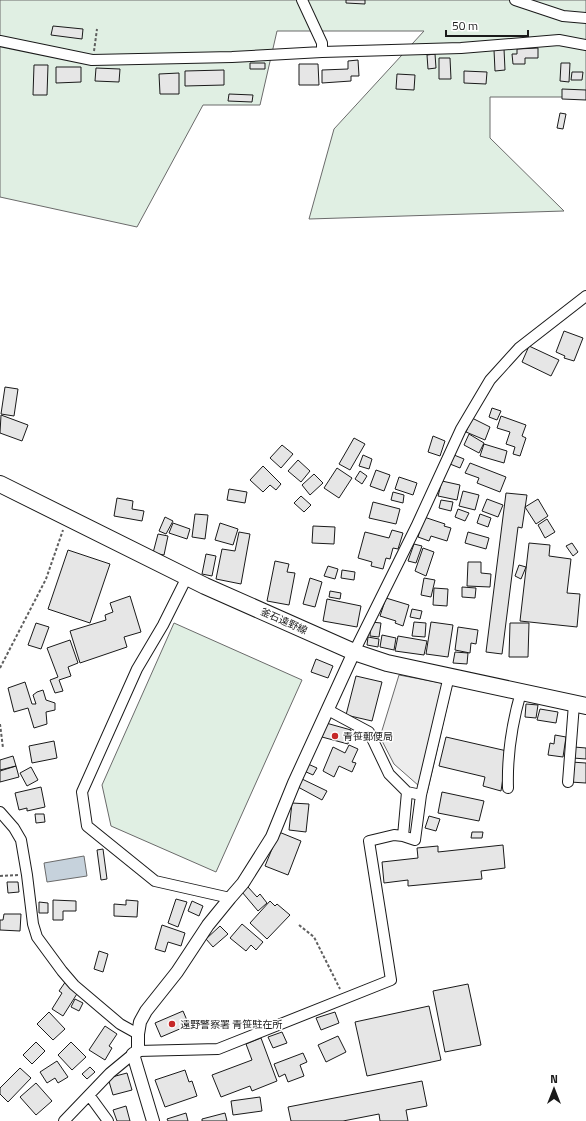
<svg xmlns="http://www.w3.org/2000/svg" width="586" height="1121" viewBox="0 0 586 1121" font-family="'Titillium Web','Noto Sans JP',sans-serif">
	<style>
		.green { fill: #e0efe3; stroke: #6a6a6a }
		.parking { fill: #ededed; stroke: #6a6a6a }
		.water { fill: #c6d2dc; stroke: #6a6a6a }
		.building { fill: #e6e6e6; stroke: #1a1a1a }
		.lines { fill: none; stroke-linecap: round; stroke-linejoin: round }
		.minor-casing { stroke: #1a1a1a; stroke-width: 12 }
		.tertiary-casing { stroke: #1a1a1a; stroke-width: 14 }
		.primary-casing { stroke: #1a1a1a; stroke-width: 18 }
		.path { stroke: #5f5f5f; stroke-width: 2; stroke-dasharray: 3 2; stroke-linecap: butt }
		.minor { stroke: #fff; stroke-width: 10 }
		.tertiary { stroke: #fff; stroke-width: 12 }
		.primary { stroke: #fff; stroke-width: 16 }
		.poi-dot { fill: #c62828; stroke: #fff; stroke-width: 1.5 }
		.labels { text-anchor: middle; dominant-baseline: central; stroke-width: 3; stroke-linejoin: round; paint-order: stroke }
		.street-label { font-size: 10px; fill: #1a1a1a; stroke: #fff }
		.poi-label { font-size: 10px; fill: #1a1a1a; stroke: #fff; text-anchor: start }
	</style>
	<rect width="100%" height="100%" fill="#fff"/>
	<!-- green -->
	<path class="green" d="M0 0H586V97H490V138L564 211 309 219 334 129 424 31H277L260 105H203L137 227 0 197Z
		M174 623 302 680 216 872 111 826 102 785Z"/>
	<!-- parking -->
	<path class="parking" d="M399 675 452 685 427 793 394 764 380 737Z"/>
	<!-- water -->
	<path class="water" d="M84 856 87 876 47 882 44 863Z"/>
	<!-- building -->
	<path class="building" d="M346 0H365V4L346 3Z
		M53 26 83 29 82 39 51 35Z
		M538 48V58H525V64H513L512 54H517V49Z
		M504 49 505 70 495 71 494 50Z
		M435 54 436 68 428 69 427 55Z
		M439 58H450L451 79H439Z
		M358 60 359 76H351V81L322 83V70L348 69V61Z
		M250 63H265V69H250Z
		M561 63H570L569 82 560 81Z
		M299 64H318L319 85H299Z
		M34 65H48L47 95H33Z
		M56 67H81V82L56 83Z
		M96 68 120 69 119 82 95 81Z
		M224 70V85L185 86V71Z
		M464 71 487 72 486 84 464 83Z
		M572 72H583L582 80H571Z
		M179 73V94H160L159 74Z
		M397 74 415 75 414 90 396 89Z
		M562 89 586 90V100L562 99Z
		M229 94 253 95 252 102 228 101Z
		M560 113 566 114 563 129 557 128Z
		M564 331 583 338 574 361 564 358 565 356 556 352Z
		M529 346 559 360 551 376 522 362Z
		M5 387 18 389 14 416 1 414Z
		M492 408 501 411 497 420 489 417Z
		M1 415 28 425 22 441 0 433Z
		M501 416 526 425 522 436 526 438 520 456 513 454 515 447 506 444 510 432 497 428Z
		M472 418 490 427 485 440 466 432Z
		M469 434 484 443 479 453 464 445Z
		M433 436 445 441 440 456 428 452Z
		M354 438 365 444 350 470 339 464Z
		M484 444 507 451 504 463 480 456Z
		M282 445 293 454 281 468 270 458Z
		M363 455 372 459 369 469 359 466Z
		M454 455 464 459 460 468 450 464Z
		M298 460 310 471 301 482 288 471Z
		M470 463 506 477 500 492 477 483 479 478 465 473Z
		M263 466 281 484 276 490 270 485 263 492 250 480Z
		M337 468 352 478 339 498 324 488Z
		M376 470 390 475 384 491 370 486Z
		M360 471 367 476 362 484 355 479Z
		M314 474 323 483 310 495 302 485Z
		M399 477 417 483 413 495 395 489Z
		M442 481 460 485 457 500 438 496Z
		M229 489 247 492 245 503 227 500Z
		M463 491 479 495 475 510 459 506Z
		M393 492 404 495 403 503 391 500Z
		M506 493 527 495 522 528 518 527 502 654 486 652Z
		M301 496 311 505 304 512 294 503Z
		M117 498 133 501 132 509 144 511 142 521 114 516Z
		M487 499 503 505 498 517 482 511Z
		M538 499 548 516 536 524 525 507Z
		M441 500 453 502 451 511 439 508Z
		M373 502 400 509 396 524 369 518Z
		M458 509 469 513 465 521 455 517Z
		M195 514 208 515 205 539 192 537Z
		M480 514 491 518 488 527 477 523Z
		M165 517 173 521 166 534 159 531Z
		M424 517 445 524 444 526 451 528 447 541 431 536 429 541 418 537Z
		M547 519 555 532 545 538 538 525Z
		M173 523 190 529 187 539 169 533Z
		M220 523 238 529 233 545 215 540Z
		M313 526 335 527 334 544 312 543Z
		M392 530 403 533 398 549 393 548 390 559 386 558 383 569 371 566 372 562 358 558 365 532 389 538Z
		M239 532 250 534 241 584 216 579 222 549 235 551Z
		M468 532 489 538 486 549 465 543Z
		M158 534 168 536 164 555 153 553Z
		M529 543 550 545 549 556 571 559 567 593 580 594 577 627 520 621Z
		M572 543 578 552 573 556 566 546Z
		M414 544 422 546 416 563 408 561Z
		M423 548 434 552 426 576 415 571Z
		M68 550 110 564 90 623 48 609Z
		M206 554 216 556 212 576 202 574Z
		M275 561 289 564 287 572 295 573 289 605 267 601Z
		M468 562H481V573L491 574 490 587 467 586Z
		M519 565 526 567 521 579 515 576Z
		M328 566 338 569 335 579 324 576Z
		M342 570 355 572 354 580 341 578Z
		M310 578 322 582 315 607 303 604Z
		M424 578 435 580 431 597 421 595Z
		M462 587 476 588 475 598 462 597Z
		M434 588 448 589 447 606 433 605Z
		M330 591 341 593 340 599 329 597Z
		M130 596 141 632 124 637 127 647 80 663 70 631 106 620 105 615 113 612 110 603Z
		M386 598 409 605 403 626 395 623 396 621 380 616Z
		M327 599 361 606 357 627 323 621Z
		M412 609 422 611 420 619 410 617Z
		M371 622 381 623 379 637 370 636Z
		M414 622 426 623 425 637 412 636Z
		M431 622 453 625 448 657 426 654Z
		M36 623 49 627 41 649 28 645Z
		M510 623H529L528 657H509Z
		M458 627 478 630 476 644 471 643 470 653 455 650Z
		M382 635 396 638 394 650 380 647Z
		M398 636 427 641 424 655 395 651Z
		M368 637 379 639 378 647 367 645Z
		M70 640 78 663 68 667 71 676 59 680 63 691 55 693 50 680 58 677 47 648Z
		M455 652 468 653 467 664 453 663Z
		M316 659 333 666 328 678 311 672Z
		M356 676 382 682 372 721 346 715Z
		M25 682 32 704H36L33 695 37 692 43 690 46 700 55 703V710L46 712 47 724 34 728 28 708 14 712 8 688Z
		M526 704 538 705 536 718 525 717Z
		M540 709 558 712 556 723 537 720Z
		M326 723 351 730 348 744 322 737Z
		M555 735 566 737 563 757 548 755 550 743 554 744Z
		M446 737 507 751 501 791 483 786 485 777 439 766Z
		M54 741 57 758 32 763 29 746Z
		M349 745 358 749 352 762 356 763 352 772 339 766 334 777 323 771 333 747 345 753Z
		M574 747 586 748V759L573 758Z
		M13 756 16 766 0 770V760Z
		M571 762 586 763V783L570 782Z
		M308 764 317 768 313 775 304 771Z
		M16 766 19 777 0 782V771Z
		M31 767 38 780 27 786 20 773Z
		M302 779 327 791 322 800 298 787Z
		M41 787 45 807 27 811V808L19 810 15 793Z
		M442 792 484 801 479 821 438 813Z
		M292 803 309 804 306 832 289 830Z
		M35 814H44L45 822 36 823Z
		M429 816 440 819 436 831 425 828Z
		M279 832 301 841 288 875 265 866Z
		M472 832H483L482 838H471Z
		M503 845 505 868 481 871 482 879 408 886V880L384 883 382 862 418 858 417 848 438 846V852Z
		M103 849 107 879 101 880 97 850Z
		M7 882H18L19 892 8 893Z
		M248 887 257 897 260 894 267 903 258 911 242 892Z
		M176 899 187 902 178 927 168 923Z
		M53 900 76 901V911H63V920H53Z
		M126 900 138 901 137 917 114 916V904L126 905Z
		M192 901 203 906 199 916 188 911Z
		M270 901 275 906 277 904 290 915 267 939 250 923Z
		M39 902 48 903V913H39Z
		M4 914H21L20 931 0 930V920H3Z
		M242 924 263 942 256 950 251 945 246 951 230 938Z
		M162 925 185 933 181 946 168 942 165 952 155 949Z
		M220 926 228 934 213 947 206 939Z
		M99 951 108 954 103 972 94 969Z
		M66 981 80 989 63 1016 52 1009 62 993 59 991Z
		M468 984 481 1045 445 1052 433 991Z
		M75 999 83 1003 79 1011 71 1007Z
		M429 1006 441 1060 367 1076 355 1022Z
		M183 1011 189 1025 161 1037 155 1023Z
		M49 1012 65 1029 53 1040 37 1024Z
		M335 1012 339 1023 321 1030 316 1018Z
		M105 1026 117 1034 109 1046 112 1048 105 1060 89 1050Z
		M282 1032 287 1043 273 1048 268 1037Z
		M338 1036 346 1052 326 1062 318 1045Z
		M261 1038 277 1081 252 1091 250 1086 221 1097 212 1075 252 1060 246 1044Z
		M36 1042 45 1051 32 1064 23 1055Z
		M71 1042 86 1057 72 1070 58 1055Z
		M303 1053 307 1062 300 1065 304 1076 288 1082 285 1074 279 1077 274 1064Z
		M57 1061 68 1077 58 1083 55 1078 47 1083 40 1072Z
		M90 1067 95 1072 87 1079 82 1074Z
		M20 1068 31 1078 8 1102 0 1094V1088Z
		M185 1070 189 1082 192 1081 197 1096 165 1107 155 1080Z
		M127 1073 132 1090 113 1095 108 1078Z
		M422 1081 427 1106 406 1110 408 1121H380L379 1114 343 1121H291L288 1107Z
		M36 1083 52 1101 36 1115 20 1097Z
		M260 1097 262 1111 233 1115 231 1101Z
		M126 1106 130 1121H117L113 1110Z
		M186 1113 188 1121H168L167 1119Z
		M225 1113 227 1121H202V1119Z"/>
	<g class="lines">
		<defs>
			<path id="minor" d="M302 0 322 43V52
				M515 0 563 16 586 18
				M0 41 92 60 232 57 322 52 461 48 559 40 586 45
				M187 577 163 625 137 669 82 792 87 826 155 881 230 898
				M354 652 416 527 461 429 490 380 519 348 586 296
				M568 782 574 704
				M508 788C507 755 512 723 521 692
				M407 792 421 795 449 676
				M0 812 14 828 21 840 27 875 33 924 37 937 62 971 74 985 120 1024 138 1034
				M403 836 415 840 421 795
				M138 1051 218 1049 391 980 369 841 394 835 403 836 407 792 389 774 369 732 328 710
				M89 1095 108 1121
				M64 1121 110 1073 133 1054"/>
			<path id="tertiary" d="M153 1121 133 1054 138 1051V1034L140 1022 146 1011 177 972 208 925 230 898 243 883 272 837 294 783 354 652"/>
			<path id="primary" d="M0 484 205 586 354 652 387 663 586 706"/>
		</defs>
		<!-- minor casing -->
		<use href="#minor" class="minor-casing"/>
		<!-- tertiary casing -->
		<use href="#tertiary" class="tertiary-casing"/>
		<!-- primary casing -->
		<use href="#primary" class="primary-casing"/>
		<!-- path -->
		<path class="path" d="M94 51 97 29
			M0 668 46 579 63 530
			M0 724 3 748
			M0 876 18 875
			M299 925 314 937 340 989"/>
		<!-- minor -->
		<use href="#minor" class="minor"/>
		<!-- tertiary -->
		<use href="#tertiary" class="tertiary"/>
		<!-- primary -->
		<use href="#primary" class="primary"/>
	</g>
	<!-- markers -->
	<g class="poi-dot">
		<circle cx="335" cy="736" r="4"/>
		<circle cx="172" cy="1024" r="4"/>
	</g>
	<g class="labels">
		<!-- street labels -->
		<g class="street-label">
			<text transform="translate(284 621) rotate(24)">釜石遠野線</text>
		</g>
		<!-- poi labels -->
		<g class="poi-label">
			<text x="343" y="736">青笹郵便局</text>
			<text x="180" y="1024">遠野警察署 青笹駐在所</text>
		</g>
	</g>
	<!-- north arrow -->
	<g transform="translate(554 1089)" stroke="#ffffff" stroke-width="3" paint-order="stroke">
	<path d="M0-3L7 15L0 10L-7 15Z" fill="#1a1a1a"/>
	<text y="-6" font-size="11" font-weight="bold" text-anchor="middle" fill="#1a1a1a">N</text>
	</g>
	<!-- scale -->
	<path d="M446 30v6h82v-6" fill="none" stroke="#1a1a1a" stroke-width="2"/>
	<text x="452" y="30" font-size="12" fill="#1a1a1a" stroke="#ffffff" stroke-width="3" paint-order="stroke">50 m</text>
</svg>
